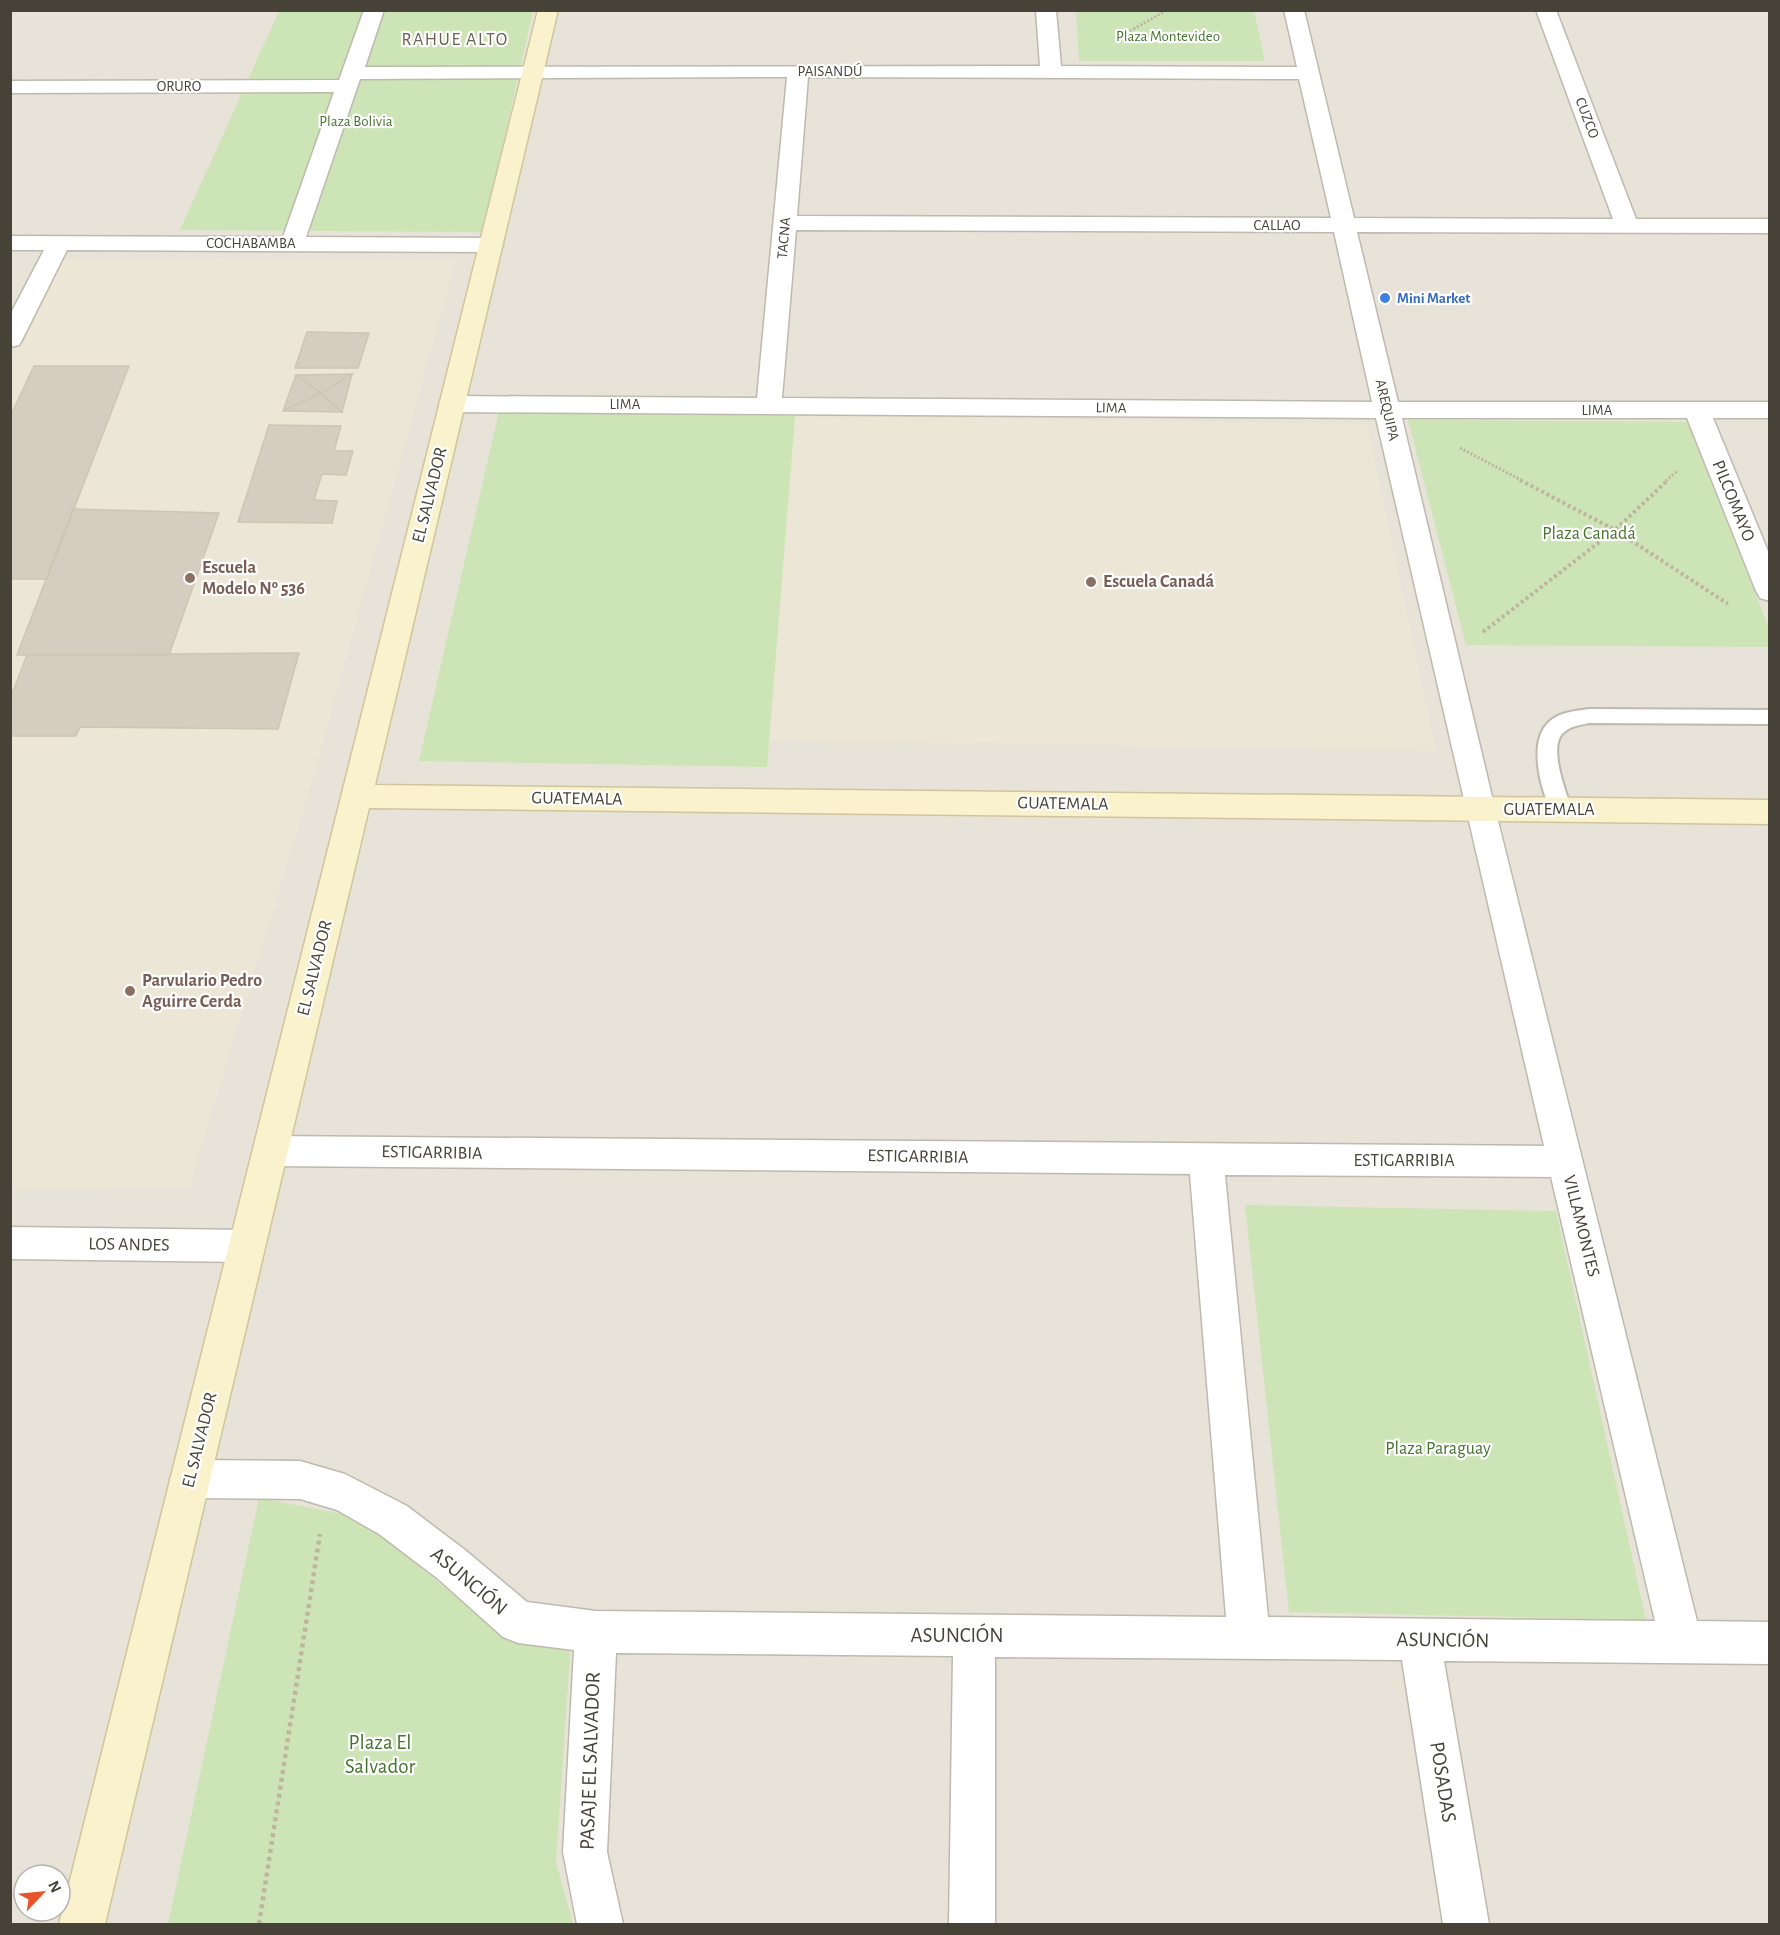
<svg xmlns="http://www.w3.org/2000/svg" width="1780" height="1935" viewBox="0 0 1780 1935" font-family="'Alegreya Sans',sans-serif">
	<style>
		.residential { fill: #e7e3d8; fill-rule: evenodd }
		.education { fill: #ebe6d5 }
		.green { fill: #cce4b6 }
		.building { fill: #d4cdc0; stroke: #cec5b3; stroke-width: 1.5 }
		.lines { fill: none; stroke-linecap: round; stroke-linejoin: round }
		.lane-casing { stroke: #beb9ad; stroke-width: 4 }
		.street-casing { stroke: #beb9ad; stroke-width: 3 }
		.secondary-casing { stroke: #cfc59d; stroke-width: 3 }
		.path-far2 { stroke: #bfb59f; stroke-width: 3; stroke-dasharray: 2 2; stroke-linecap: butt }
		.path-far1 { stroke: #bfb59f; stroke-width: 4; stroke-dasharray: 3 3; stroke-linecap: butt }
		.path { stroke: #bfb59f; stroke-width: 4.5; stroke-dasharray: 4 4; stroke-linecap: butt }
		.lane { fill: #fff; fill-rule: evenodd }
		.street { fill: #fff; fill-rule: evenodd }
		.secondary { fill: #faf2cc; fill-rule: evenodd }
		.shop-dot { fill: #3f7fe0; stroke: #fff; stroke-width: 2 }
		.education-dot { fill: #8d6e63; stroke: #fff; stroke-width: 2 }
		.labels { text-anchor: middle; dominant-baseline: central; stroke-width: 4.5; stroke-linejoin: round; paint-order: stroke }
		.far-park-label { font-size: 15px; fill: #467430; stroke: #fff }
		.far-street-label { font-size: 15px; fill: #474238; stroke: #fff }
		.far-shop-label { font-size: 15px; font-weight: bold; fill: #366cbe; stroke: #fff; text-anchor: start }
		.far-quarter-label { font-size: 18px; letter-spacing: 1.5px; fill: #686050; stroke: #fff }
		.street-label { font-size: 18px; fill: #474238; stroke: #fff }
		.park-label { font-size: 18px; fill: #467430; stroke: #fff }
		.education-label { font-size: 18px; font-weight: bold; fill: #785e54; stroke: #fff; text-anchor: start }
		.near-street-label { font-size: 21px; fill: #474238; stroke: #fff }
		.near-park-label { font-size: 21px; fill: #467430; stroke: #fff }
	</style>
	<rect width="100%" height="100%" fill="#f3f1e9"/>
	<!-- residential -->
	<path class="residential" d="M11 11H1769V1924H11ZM24 1875H60V1911H24Z"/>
	<!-- education -->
	<path class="education" d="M61 258 456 260 309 793 189 1188 11 1189 10 365Z
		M795 416 1367 424 1436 751 769 740Z"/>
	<!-- green -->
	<path class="green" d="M279 11H533L483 232 180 230Z
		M1076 11H1254L1265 61H1079Z
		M499 411 795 416 767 767 419 761Z
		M1408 420 1687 422 1769 628V647L1466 645Z
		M1245 1205 1556 1211 1646 1620 1289 1612Z
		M259 1498 358 1517 513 1643 571 1640 556 1862 573 1924H168Z"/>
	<!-- building -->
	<path class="building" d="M307 332 369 333 358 368H295Z
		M34 366H129L47 579H10V417Z
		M352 374 321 393 296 375Z
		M352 374 342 412 321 393Z
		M352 374 342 412 283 411 296 375Z
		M296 375 321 393 283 411Z
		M321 393 342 412 283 411Z
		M269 425 341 426 334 451H353L346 475 322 474 314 500 337 501 332 523 238 522Z
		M73 509 219 513 169 655H17Z
		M299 653 278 729 80 727 76 736H10V699L27 655Z"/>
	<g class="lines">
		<defs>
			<path id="lane" d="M1589 709 1770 710V724L1589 723C1580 725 1570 726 1563 733 1548 747 1566 793 1572 810L1568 816 1561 818 1554 816C1541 793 1527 742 1549 722 1559 712 1576 711 1589 709Z"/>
			<path id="street" d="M364 10H384L365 67 1040 66 1036 10H1056L1061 66 1297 67 1284 10H1304L1354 218 1613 219 1536 10H1556L1636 219H1770V233L1357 232 1398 402H1770V418H1713L1770 556V601L1760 598 1756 591 1687 418H1402L1495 809 1697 1621 1770 1622V1664L1444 1661 1489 1924H1443L1402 1660 995 1657V1924H949L953 1656 616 1653 607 1852 623 1924H577L563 1852 574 1650 518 1643 503 1637 437 1578 379 1534 337 1510 300 1499 190 1498 176 1493 170 1479 176 1465 190 1460 300 1461 345 1474 407 1506 465 1550 527 1602 596 1611 1226 1617 1190 1174 271 1166 258 1162 253 1151 258 1140 271 1136 1544 1146 1376 418 452 412 443 410 439 404 443 398 452 396 757 398 787 77 360 79 306 237 491 238 499 240 503 245 499 250 491 252 67 250 22 340 19 345 10 347V315L44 250H10V236L283 237 334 92 10 93V81L339 80ZM808 77 1299 79 1331 218 797 216ZM796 230 1334 232 1372 402 782 398ZM1225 1175 1551 1177 1655 1621 1268 1617Z
				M10 1227 247 1230 260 1234 265 1246 260 1258 247 1262 10 1259Z"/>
			<path id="secondary" d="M538 10H558L375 785 1770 800V824L369 808 105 1924H59Z"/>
		</defs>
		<!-- lane casing -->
		<use href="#lane" class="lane-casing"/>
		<!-- street casing -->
		<use href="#street" class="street-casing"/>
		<!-- secondary casing -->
		<use href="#secondary" class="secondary-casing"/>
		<!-- path-far2 -->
		<path class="path-far2" d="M1123 35 1167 10
			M1460 448 1523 481
			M1666 481 1678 470"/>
		<!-- path-far1 -->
		<path class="path-far1" d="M1520 480 1615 530 1728 604
			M1483 632 1615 530 1668 480"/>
		<!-- path -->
		<path class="path" d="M259 1924 320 1534"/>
		<!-- lane -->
		<use href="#lane" class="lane"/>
		<!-- street -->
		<use href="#street" class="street"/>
		<!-- secondary -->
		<use href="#secondary" class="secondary"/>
	</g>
	<!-- markers -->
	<circle class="shop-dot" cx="1385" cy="298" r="6"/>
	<g class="education-dot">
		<circle cx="190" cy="578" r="6"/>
		<circle cx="1091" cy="582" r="6"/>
		<circle cx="130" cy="991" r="6"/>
	</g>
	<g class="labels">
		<!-- far-park labels -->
		<g class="far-park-label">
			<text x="1168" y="36">Plaza Montevideo</text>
			<text x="356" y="121">Plaza Bolivia</text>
		</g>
		<!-- far-street labels -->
		<g class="far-street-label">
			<text x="830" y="71">PAISANDÚ</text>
			<text x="179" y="86">ORURO</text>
			<text transform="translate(1587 118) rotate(69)">CUZCO</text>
			<text x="1277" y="225">CALLAO</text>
			<text transform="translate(784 238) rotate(-85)">TACNA</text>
			<text x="251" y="243">COCHABAMBA</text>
			<text x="625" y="404">LIMA</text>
			<text transform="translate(1111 408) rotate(1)">LIMA</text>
			<text transform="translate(1387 410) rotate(77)">AREQUIPA</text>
			<text x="1597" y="410">LIMA</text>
		</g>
		<!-- far-shop labels -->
		<g class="far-shop-label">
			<text x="1397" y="298">Mini Market</text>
		</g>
		<!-- far-quarter labels -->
		<g class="far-quarter-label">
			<text x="455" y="40">RAHUE ALTO</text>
		</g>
		<!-- street labels -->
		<g class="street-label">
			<text transform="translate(430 495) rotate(-76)">EL SALVADOR</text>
			<text transform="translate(1733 501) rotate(68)">PILCOMAYO</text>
			<text transform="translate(577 799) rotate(1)">GUATEMALA</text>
			<text transform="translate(1063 804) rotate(1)">GUATEMALA</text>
			<text x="1549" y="810">GUATEMALA</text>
			<text transform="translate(315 968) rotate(-76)">EL SALVADOR</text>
			<text transform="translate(432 1153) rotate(1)">ESTIGARRIBIA</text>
			<text transform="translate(918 1157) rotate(1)">ESTIGARRIBIA</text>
			<text x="1404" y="1161">ESTIGARRIBIA</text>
			<text transform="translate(1581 1226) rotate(76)">VILLAMONTES</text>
			<text transform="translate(129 1245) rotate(1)">LOS ANDES</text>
			<text transform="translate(200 1440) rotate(-76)">EL SALVADOR</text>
		</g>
		<!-- park labels -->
		<g class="park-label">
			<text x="1589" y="534">Plaza Canadá</text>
			<text x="1438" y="1449">Plaza Paraguay</text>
		</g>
		<!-- education labels -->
		<g class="education-label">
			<text x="202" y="568">Escuela<tspan x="202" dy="21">Modelo Nº 536</tspan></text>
			<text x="1103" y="582">Escuela Canadá</text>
			<text x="142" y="981">Parvulario Pedro<tspan x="142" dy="21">Aguirre Cerda</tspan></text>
		</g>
		<!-- near-street labels -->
		<g class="near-street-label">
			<text transform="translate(469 1581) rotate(40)">ASUNCIÓN</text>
			<text x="957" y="1635">ASUNCIÓN</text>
			<text transform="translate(1443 1640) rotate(1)">ASUNCIÓN</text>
			<text transform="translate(590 1761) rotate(-88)">PASAJE EL SALVADOR</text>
			<text transform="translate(1443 1782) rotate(81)">POSADAS</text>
		</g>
		<!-- near-park labels -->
		<g class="near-park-label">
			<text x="380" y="1742">Plaza El<tspan x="380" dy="24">Salvador</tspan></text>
		</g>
	</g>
	<!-- border -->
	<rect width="1780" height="1935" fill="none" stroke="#474238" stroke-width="24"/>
	<!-- north arrow -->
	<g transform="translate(42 1893) rotate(64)"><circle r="28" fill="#ffffff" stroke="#b5b3af" stroke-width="1.5"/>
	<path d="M0-4.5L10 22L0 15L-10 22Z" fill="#e8532b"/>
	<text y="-9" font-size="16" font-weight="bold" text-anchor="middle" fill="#474238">N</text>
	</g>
</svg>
